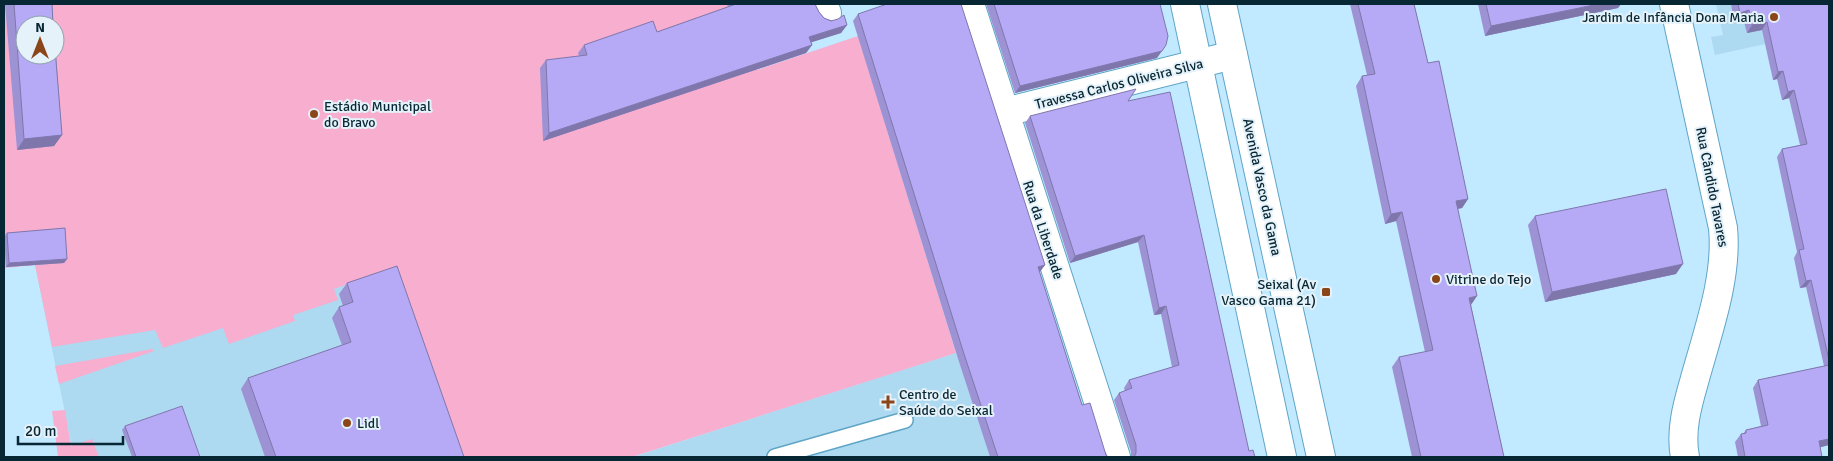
<svg xmlns="http://www.w3.org/2000/svg" width="1833" height="461" viewBox="0 0 1833 461" font-family="Signika,sans-serif">
	<style>
		.built { fill: #addaf1 }
		.green { fill: #f7aecf; fill-rule: evenodd }
		.lines { fill: none; stroke-linecap: round; stroke-linejoin: round }
		.service-casing { stroke: #5fa5c6; stroke-width: 18 }
		.minor-casing { stroke: #5fa5c6; stroke-width: 30 }
		.primary-casing { stroke: #5fa5c6; stroke-width: 30 }
		.service { stroke: #fff; stroke-width: 15 }
		.minor { stroke: #fff; stroke-width: 28 }
		.primary { stroke: #fff; stroke-width: 28 }
		.wall { fill: #9d92d4 }
		.shaded-wall { fill: #7f77ac }
		.building { fill: #b6aaf6; stroke: #7f77ac }
		.poi-dot { fill: #8a4619; stroke: #e5f2f9; stroke-width: 2 }
		.labels { text-anchor: middle; dominant-baseline: central; stroke-width: 4; stroke-linejoin: round; paint-order: stroke }
		.poi-label { font-size: 14px; fill: #082734; stroke: #e5f2f9; text-anchor: start }
		.street-label { font-size: 14px; fill: #082734; stroke: #e5f2f9 }
	</style>
	<rect width="100%" height="100%" fill="#c1e9ff"/>
	<!-- built -->
	<path class="built" d="M1716 4H1829V30L1715 55 1711 37 1723 35Z
		M397 189 491 457H74L35 265Z
		M956 353 990 457H633L890 374Z"/>
	<!-- green -->
	<path class="green" d="M4 4H735L757 70 858 36 956 353 632 457H457L390 269 334 289 338 300 293 315 295 321 229 344 223 328 163 348 155 330 52 347 35 265 4 268ZM25 25H55V55H25Z
		M153 349 154 351 59 384 55 366Z
		M65 410 71 446 92 439 99 457H58L52 411Z"/>
	<g class="lines">
		<defs>
			<path id="service" d="M775 457 905 420"/>
			<path id="minor" d="M823 4 827 13
				M970 4 1116 457
				M1674 4 1723 228C1728 278 1707 334 1694 382 1687 406 1680 432 1685 457
				M1005 112 1233 55"/>
			<path id="primary" d="M1185 4 1282 457
				M1222 4 1321 457"/>
		</defs>
		<!-- service casing -->
		<use href="#service" class="service-casing"/>
		<!-- minor casing -->
		<use href="#minor" class="minor-casing"/>
		<!-- primary casing -->
		<use href="#primary" class="primary-casing"/>
		<!-- service -->
		<use href="#service" class="service"/>
		<!-- minor -->
		<use href="#minor" class="minor"/>
		<!-- primary -->
		<use href="#primary" class="primary"/>
	</g>
	<!-- wall -->
	<path class="wall" d="M5 4H52L62 135 54 146 17 150Z
		M727 4H815L819 12 824 18 847 25 841 33 811 42 812 45 806 53 543 141 540 68 546 60 579 56 578 53 584 45 657 32 728 7Z
		M986 4H1160L1157 58 1015 93Z
		M1350 4H1414L1428 63 1468 199 1462 208 1458 209 1471 305 1504 457H1412L1392 367 1399 357 1425 352 1396 221 1385 224 1356 86 1362 76 1367 75Z
		M1478 4H1621L1618 8 1485 36Z
		M1731 4H1829V445L1820 447 1822 457H1738L1735 442 1741 434H1743L1746 430 1761 426 1753 388 1758 380 1824 366 1806 287 1800 288 1794 258 1797 252 1777 157 1782 149 1800 145 1789 98 1782 100 1777 79 1773 80 1762 30 1747 33 1743 18 1734 20Z
		M858 14 1045 265 1039 272 1082 405 1108 457H990L959 362 853 21Z
		M1128 101 1249 451 1255 457H1131V452L1114 400 1119 393 1125 391 1124 388 1129 380 1172 367 1161 314 1154 315 1138 242 1070 263 1025 123 1030 116Z
		M1535 216 1676 274 1545 302 1528 225Z
		M7 233 67 259 64 263 6 267 4 237Z
		M347 283 464 457H265L241 389 248 378 342 345 332 318 339 307 343 306 339 294Z
		M125 426 200 457H132L122 430Z"/>
	<!-- shaded-wall -->
	<path class="shaded-wall" d="M1599 4H1621L1618 8 1485 36 1491 26Z
		M1749 10 1743 18 1734 20 1740 13Z
		M1767 22 1762 30 1747 33 1752 25Z
		M847 25 841 33 803 45 809 37Z
		M812 45 806 53 543 141 549 133Z
		M1162 51 1157 58 1015 93 1020 86Z
		M1783 71 1777 79 1773 80 1778 72Z
		M1794 90 1789 98 1782 100 1788 92Z
		M62 135 54 146 17 150 24 139Z
		M1468 199 1462 208 1450 210 1456 201Z
		M1402 212 1396 221 1385 224 1391 214Z
		M1144 235 1138 242 1070 263 1075 256Z
		M67 259 64 263 6 267 9 263Z
		M1683 264 1676 274 1545 302 1552 292Z
		M1045 265 1040 272 1033 274 1038 267Z
		M1811 280 1806 287 1800 288 1806 281Z
		M1477 296 1471 305 1469 298Z
		M1166 306 1161 314 1154 315 1159 308Z
		M1829 439V445L1814 449 1819 441Z"/>
	<!-- building -->
	<path class="building" d="M14 4H52L53 25H25V55H55V48L62 135 24 139Z
		M736 4H815L819 12 824 18 831 21 838 19 844 15 847 25 809 37 812 45 549 133 546 60 587 55 584 45 653 21 657 32Z
		M887 4H961L1045 265 1038 267 1082 405 1090 403 1106 455 1108 457H998L964 354 858 14Z
		M994 4H1160L1168 36 1166 45 1162 51 1020 86Z
		M1358 4H1414L1428 63 1439 61 1468 199 1456 201 1477 296 1469 298 1504 457H1421L1399 357 1433 350 1402 212 1391 214 1362 76 1375 74Z
		M1486 4H1599L1491 26Z
		M1738 4H1829V360L1811 280 1806 281 1799 250 1804 249 1782 149 1807 144 1794 90 1788 92 1783 71 1778 72 1767 22 1752 25 1749 10 1740 13Z
		M1136 89 1128 101 1170 92 1249 451 1253 450 1255 457H1134L1136 453V445L1119 393 1132 388 1129 380 1179 365 1166 306 1159 308 1144 235 1075 256 1030 116Z
		M1666 189 1683 264 1552 292 1535 216Z
		M65 228 67 259 9 263 7 233Z
		M397 266 464 457H276L248 378 351 342 339 307 353 302 347 283Z
		M1829 365V439L1819 441 1822 457H1745L1741 434 1746 433V430L1768 425 1758 380Z
		M182 406 200 457H136L125 426Z"/>
	<!-- markers -->
	<g class="poi-dot">
		<circle cx="1774" cy="17" r="5"/>
		<circle cx="314" cy="114" r="5"/>
		<circle cx="1436" cy="279" r="5"/>
		<rect x="1321" y="287" width="10" height="10" rx="2.5"/>
		<path d="M885.5 394.5h5v5h5v5h-5v5h-5v-5h-5v-5h5z"/>
		<circle cx="347" cy="423" r="5"/>
	</g>
	<g class="labels">
		<!-- poi labels -->
		<g class="poi-label">
			<text x="1764" y="17" text-anchor="end">Jardim de Infância Dona Maria</text>
			<text x="324" y="106">Estádio Municipal<tspan x="324" dy="16">do Bravo</tspan></text>
			<text x="1446" y="279">Vitrine do Tejo</text>
			<text x="1316" y="284" text-anchor="end">Seixal (Av<tspan x="1316" dy="16">Vasco Gama 21)</tspan></text>
			<text x="899" y="394">Centro de<tspan x="899" dy="16">Saúde do Seixal</tspan></text>
			<text x="357" y="423">Lidl</text>
		</g>
		<!-- street labels -->
		<g class="street-label">
			<text transform="translate(1119 84) rotate(-14)">Travessa Carlos Oliveira Silva</text>
			<text transform="translate(1262 187) rotate(78)">Avenida Vasco da Gama</text>
			<text transform="translate(1712 187) rotate(79)">Rua Cândido Tavares</text>
			<text transform="translate(1043 230) rotate(72)">Rua da Liberdade</text>
		</g>
	</g>
	<!-- border -->
	<rect width="1833" height="461" fill="none" stroke="#082734" stroke-width="10"/>
	<!-- north arrow -->
	<g transform="translate(40 40)"><circle r="24" fill="#e5f2f9" stroke="#8da1aa"/>
	<path d="M0-4L9 19L0 12L-9 19Z" fill="#8a4619"/>
	<text y="-8" font-size="14" font-weight="bold" text-anchor="middle" fill="#082734">N</text>
	</g>
	<!-- scale -->
	<path d="M18 436v8h105v-8" fill="none" stroke="#082734" stroke-width="2.5"/>
	<text x="25" y="436" font-size="15" fill="#082734" stroke="#e5f2f9" stroke-width="4" paint-order="stroke">20 m</text>
</svg>
